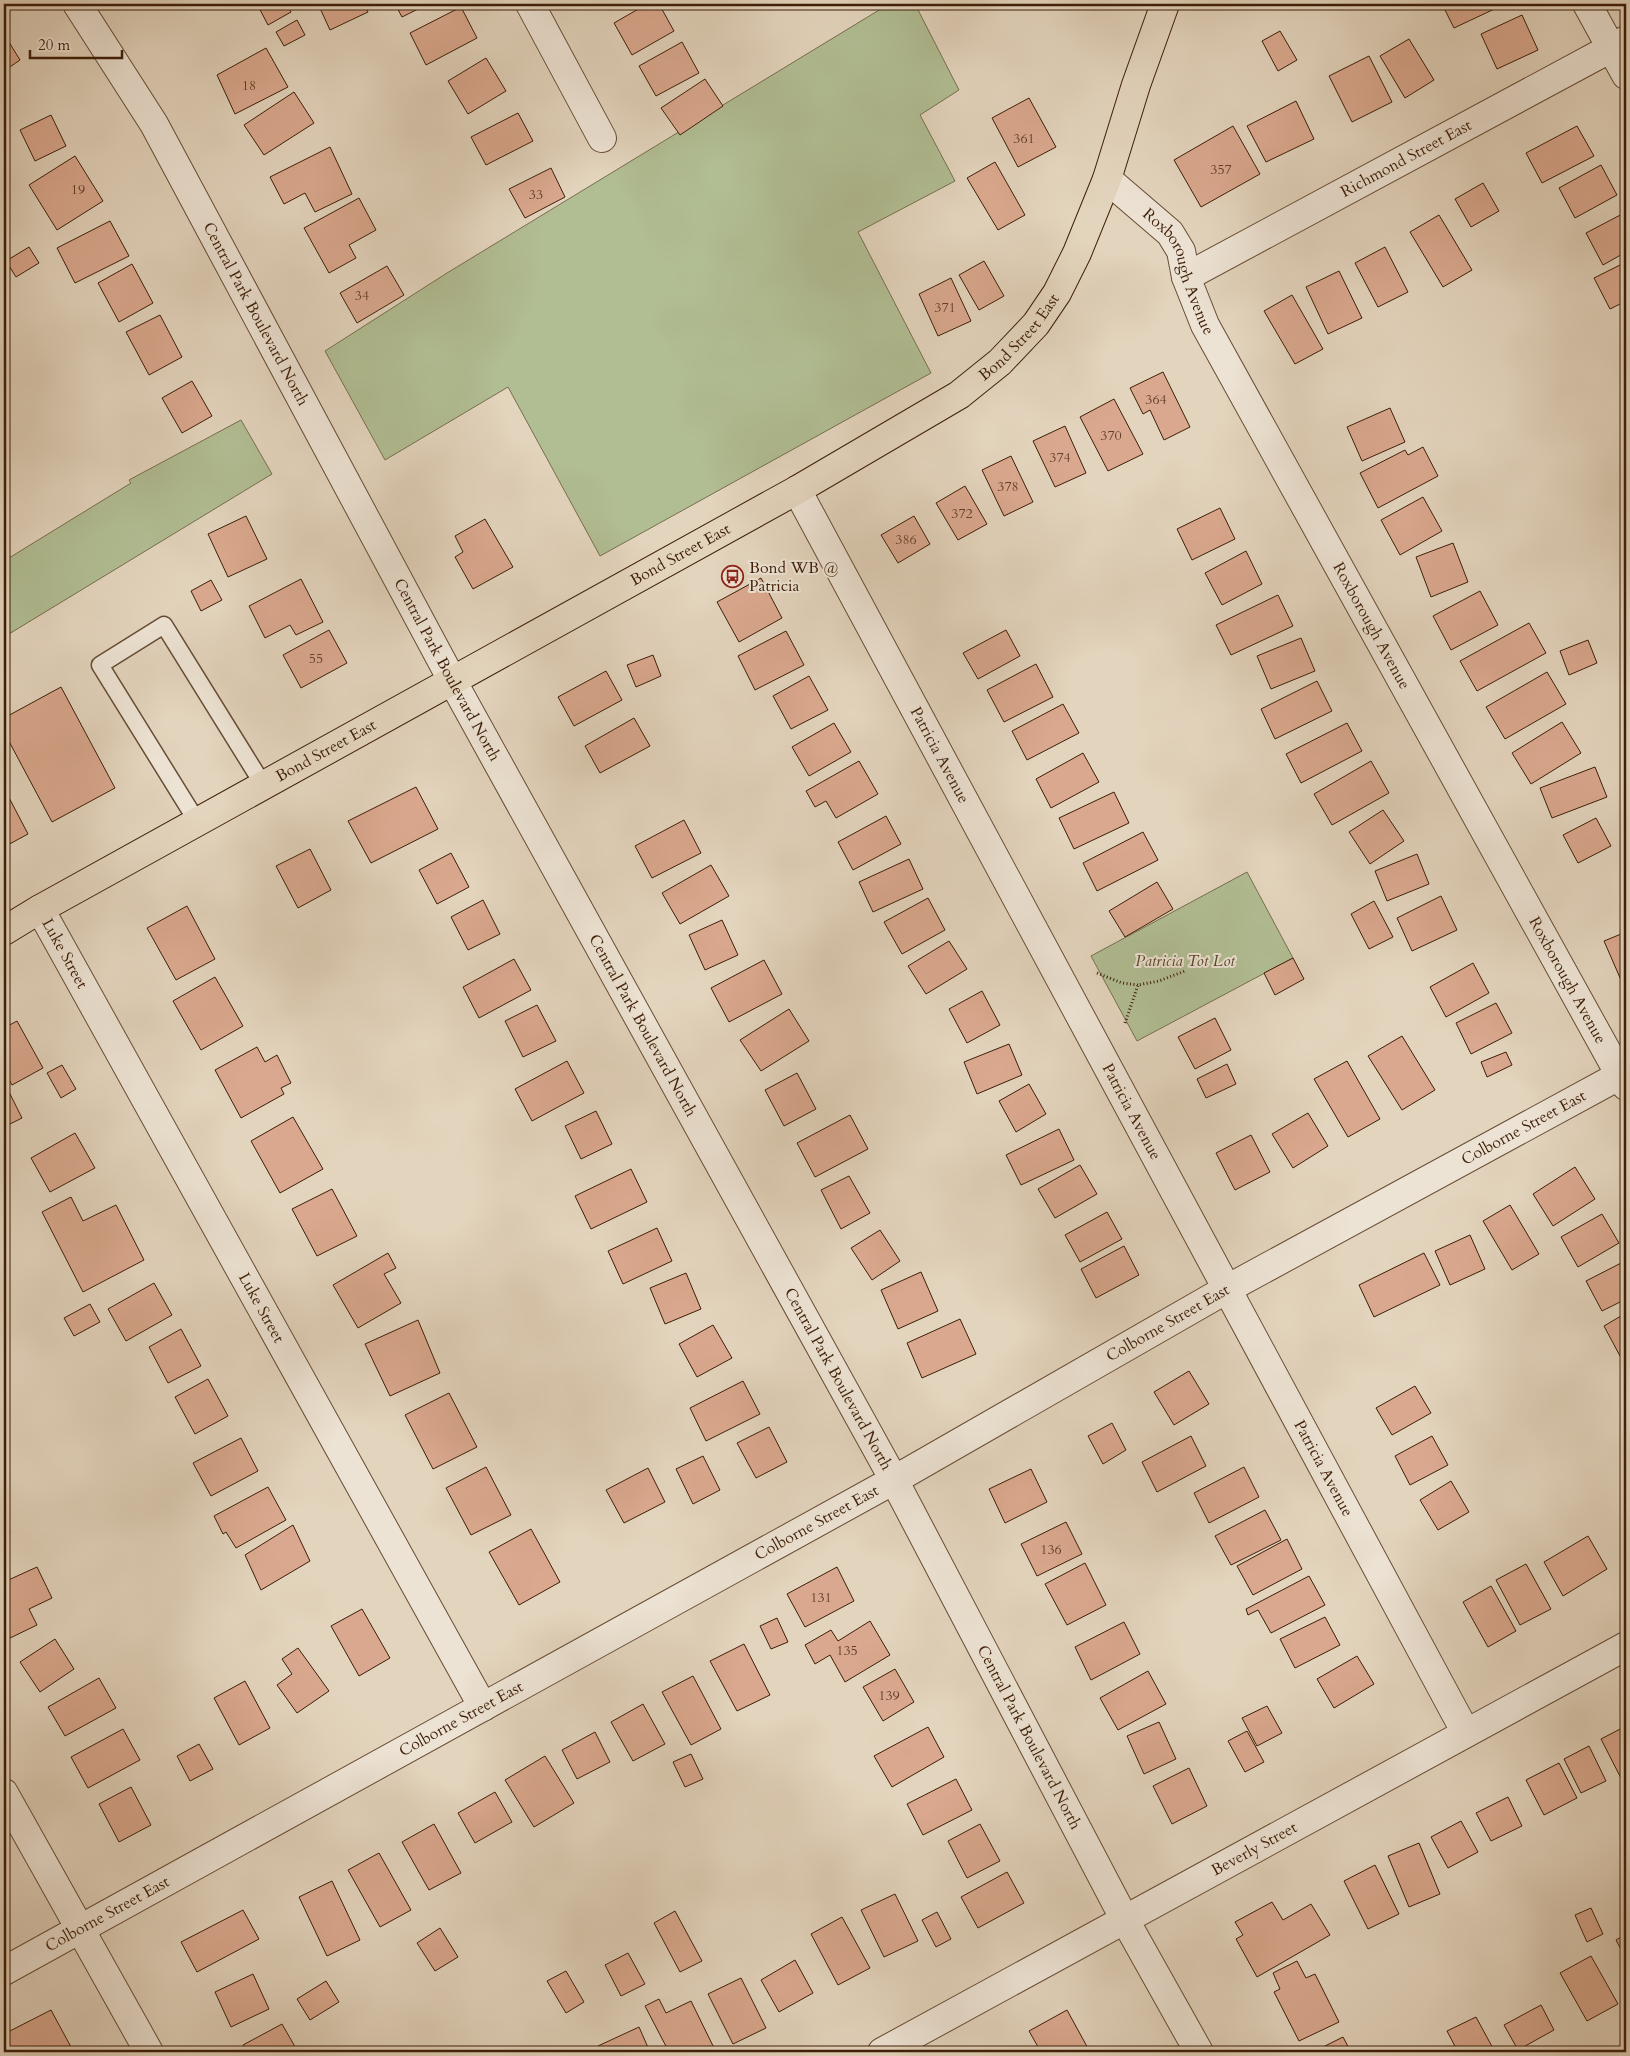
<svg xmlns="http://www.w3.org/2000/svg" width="1630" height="2056" viewBox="0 0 1630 2056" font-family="Cardo,serif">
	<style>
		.green { fill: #b1bd93; stroke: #776e4d }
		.building { fill: #daa88e; stroke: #3d1e07 }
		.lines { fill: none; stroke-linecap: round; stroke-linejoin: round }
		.service-casing { stroke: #664c34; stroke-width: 19 }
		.minor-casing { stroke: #664c34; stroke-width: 30 }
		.tertiary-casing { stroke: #664c34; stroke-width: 30 }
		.primary-casing { stroke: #3d1e07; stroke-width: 30 }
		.path { stroke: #3d1e07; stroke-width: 3; stroke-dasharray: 1 2.5; stroke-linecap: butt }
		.service { stroke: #ede3d4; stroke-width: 16 }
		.minor { stroke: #ede3d4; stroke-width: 28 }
		.tertiary { stroke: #ede3d4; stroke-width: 28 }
		.primary { stroke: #e3d4bd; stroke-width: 28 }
		.labels { text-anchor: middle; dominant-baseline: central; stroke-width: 4; stroke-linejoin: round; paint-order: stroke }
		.number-label { font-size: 14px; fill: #644029 }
		.street-label { font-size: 16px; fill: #3d1e07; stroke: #ede3d4 }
		.poi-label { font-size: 16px; fill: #3d1e07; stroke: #ede3d4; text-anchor: start }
		.park-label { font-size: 16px; font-style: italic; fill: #5a462a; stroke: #ede3d4 }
	</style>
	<rect width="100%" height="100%" fill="#e3d4bd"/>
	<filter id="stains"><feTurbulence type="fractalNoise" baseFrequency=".004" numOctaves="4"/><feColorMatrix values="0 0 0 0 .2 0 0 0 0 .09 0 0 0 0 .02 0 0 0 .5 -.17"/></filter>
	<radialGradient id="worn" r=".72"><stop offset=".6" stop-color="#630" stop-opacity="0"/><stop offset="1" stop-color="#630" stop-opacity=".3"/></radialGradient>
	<!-- green -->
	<path class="green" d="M889 4H915L959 90 920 115 955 181 858 232 931 373 600 556 508 387 385 460 325 351 447 273Z
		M241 420 272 474 4 637V561L131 483 129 480Z
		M1247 872 1293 958 1137 1041 1091 956Z"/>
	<!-- building -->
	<path class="building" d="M257 4H287L291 12 268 25Z
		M324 4H364L368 12 330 30 319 6Z
		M395 4H428L402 17Z
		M606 4H622L609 10Z
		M647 4H659L674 31 632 55 614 23Z
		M1442 4H1505L1454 28Z
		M461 7 477 38 426 65 410 33Z
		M1522 15 1538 50 1497 69 1481 34Z
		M297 20 305 35 284 46 276 32Z
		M1280 31 1297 60 1278 71 1262 41Z
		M4 34 20 60 4 71Z
		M1409 39 1434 80 1405 98 1380 56Z
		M682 42 699 73 656 96 639 66Z
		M266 48 288 87 235 114 217 75Z
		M1369 56 1392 102 1352 122 1329 76Z
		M486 58 506 91 468 114 448 81Z
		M705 79 723 106 680 135 661 108Z
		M294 92 314 123 264 155 244 125Z
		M1029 98 1056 147 1018 167 992 118Z
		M1296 101 1314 139 1266 162 1247 126Z
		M518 113 533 141 486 165 471 137Z
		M51 115 66 146 35 161 20 130Z
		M1233 126 1260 174 1201 207 1174 160Z
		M1577 126 1594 156 1542 183 1526 153Z
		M330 147 352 194 315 212 305 193 284 204 270 177Z
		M75 156 103 201 57 230 29 185Z
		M995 162 1025 215 998 230 967 178Z
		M1601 165 1617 195 1575 218 1559 188Z
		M551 168 565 197 525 218 509 189Z
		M1483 183 1499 211 1471 227 1455 199Z
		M359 198 376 230 349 245 356 258 329 273 304 228Z
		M1626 212V252L1603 265 1586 233Z
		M1439 215 1472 270 1443 287 1410 232Z
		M110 221 129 256 75 283 57 248Z
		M29 247 39 263 16 277 6 261Z
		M1385 247 1408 292 1378 307 1355 263Z
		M984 261 1004 296 979 310 959 275Z
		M1626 262V301L1610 309 1594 278Z
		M132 264 153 303 119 322 98 283Z
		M387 266 404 295 357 323 340 293Z
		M1339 271 1362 318 1328 334 1306 287Z
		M951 278 971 321 938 336 919 294Z
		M1292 295 1323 349 1295 364 1264 311Z
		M160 315 182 357 149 375 126 332Z
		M1163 372 1190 427 1164 440 1150 410 1143 414 1130 388Z
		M192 381 212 416 182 433 162 398Z
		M1114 399 1143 454 1108 471 1080 417Z
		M1390 408 1405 442 1362 461 1347 427Z
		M1065 426 1086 473 1055 487 1033 441Z
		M1423 447 1438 476 1378 508 1360 473 1405 450 1408 455Z
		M1011 456 1033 502 1004 516 982 470Z
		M965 486 987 524 958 540 936 503Z
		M1423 497 1442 531 1400 555 1381 520Z
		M1220 508 1235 539 1192 560 1177 529Z
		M246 516 267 559 228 577 208 534Z
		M914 516 930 544 898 563 881 535Z
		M485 519 513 567 473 589 455 557 463 552 455 536Z
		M1453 543 1468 582 1431 597 1416 557Z
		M1246 551 1262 584 1222 605 1205 573Z
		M761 578 782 618 739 642 717 602Z
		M301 579 323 622 296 635 290 625 265 638 249 606Z
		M211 580 222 600 201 611 191 591Z
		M1480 591 1498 625 1451 650 1433 616Z
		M1278 595 1293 626 1231 655 1216 625Z
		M1529 623 1546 653 1477 691 1460 661Z
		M329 630 347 663 301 688 283 655Z
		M1006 630 1020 656 978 679 963 653Z
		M786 631 804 665 755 690 738 656Z
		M1301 638 1315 671 1271 689 1257 656Z
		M1588 640 1597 663 1569 675 1560 651Z
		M653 655 661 676 636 687 627 665Z
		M1036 664 1053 697 1004 722 987 690Z
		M606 671 622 700 574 726 558 697Z
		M1547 672 1566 704 1505 739 1486 707Z
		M809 676 828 710 791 729 773 696Z
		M1317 681 1332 711 1275 739 1261 709Z
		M61 687 115 788 52 822 4 732V718Z
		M1063 704 1079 733 1027 760 1012 731Z
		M634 718 650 746 600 773 585 746Z
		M1562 722 1581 753 1531 784 1512 753Z
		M834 723 851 752 809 776 792 747Z
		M1347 723 1362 751 1301 783 1286 754Z
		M1083 753 1099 782 1051 808 1036 779Z
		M859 761 878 794 836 818 826 801 815 807 806 791Z
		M1371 761 1389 793 1332 825 1314 794Z
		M1595 767 1607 797 1552 818 1540 788Z
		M416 787 438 829 371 863 348 821Z
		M4 788 28 834 4 847Z
		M1114 792 1129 823 1074 849 1059 818Z
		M1383 810 1404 841 1370 864 1349 832Z
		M886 816 901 844 853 870 838 842Z
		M1596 818 1611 846 1578 863 1563 835Z
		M684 820 701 853 652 878 635 846Z
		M1143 832 1158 860 1097 891 1083 863Z
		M310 849 331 890 298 908 276 866Z
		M451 853 469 887 437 904 419 870Z
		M1417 854 1429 884 1387 901 1375 871Z
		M909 859 923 889 873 912 859 882Z
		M711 865 729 896 680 924 662 893Z
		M1157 882 1173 909 1125 937 1109 911Z
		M1441 896 1457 930 1412 951 1397 918Z
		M928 898 945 930 902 954 884 922Z
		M483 900 500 934 468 950 451 917Z
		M1374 901 1393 937 1369 949 1351 914Z
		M187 906 215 959 176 980 147 928Z
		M722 920 738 955 705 970 689 935Z
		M1626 932V986L1624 987 1604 941Z
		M949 941 967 969 926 994 908 966Z
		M1293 958 1304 979 1275 995 1264 973Z
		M514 959 531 990 479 1018 463 987Z
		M764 960 782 994 729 1022 711 988Z
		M1473 963 1489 993 1446 1017 1430 987Z
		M215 977 243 1026 201 1050 173 1001Z
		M982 991 1000 1025 967 1043 949 1009Z
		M1496 1003 1512 1033 1471 1054 1456 1023Z
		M537 1005 556 1041 523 1057 505 1021Z
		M789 1009 809 1041 761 1071 740 1040Z
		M1215 1018 1231 1050 1195 1069 1178 1037Z
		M17 1021 43 1068 12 1085 4 1071V1028Z
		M1402 1036 1435 1090 1402 1110 1368 1056Z
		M1009 1044 1022 1075 977 1094 964 1062Z
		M257 1047 265 1062 277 1055 291 1083 281 1088 284 1094 241 1118 215 1070Z
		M1506 1052 1512 1065 1487 1077 1481 1062Z
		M567 1061 584 1093 532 1121 515 1089Z
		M1347 1061 1380 1119 1348 1137 1314 1079Z
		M1227 1064 1236 1084 1206 1098 1197 1079Z
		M62 1065 76 1089 61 1098 47 1073Z
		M797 1073 816 1109 784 1126 765 1090Z
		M1029 1084 1046 1114 1016 1132 999 1101Z
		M7 1088 22 1118 4 1127V1090Z
		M596 1111 612 1144 581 1159 565 1126Z
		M1308 1113 1328 1146 1293 1168 1272 1134Z
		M850 1115 868 1149 815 1177 797 1143Z
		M293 1117 323 1169 280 1193 251 1141Z
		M1059 1129 1074 1160 1021 1185 1006 1155Z
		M75 1133 95 1168 50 1192 31 1158Z
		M1251 1135 1270 1172 1235 1190 1216 1153Z
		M1080 1165 1097 1194 1055 1218 1038 1189Z
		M1575 1167 1595 1199 1553 1226 1533 1194Z
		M631 1169 647 1202 591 1229 575 1196Z
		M849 1176 870 1213 841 1229 821 1190Z
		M332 1189 357 1236 317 1256 292 1209Z
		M71 1197 83 1221 116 1205 144 1260 83 1292 42 1212Z
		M1510 1205 1539 1254 1512 1270 1483 1221Z
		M1107 1212 1122 1239 1080 1262 1065 1235Z
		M1602 1214 1619 1243 1578 1267 1561 1237Z
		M657 1228 672 1261 623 1284 608 1251Z
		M880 1230 900 1261 872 1280 851 1248Z
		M1470 1235 1485 1269 1450 1285 1435 1251Z
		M1124 1246 1139 1275 1096 1298 1081 1269Z
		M388 1253 396 1268 384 1274 401 1303 358 1328 333 1285Z
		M1424 1253 1440 1285 1374 1317 1359 1285Z
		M1625 1261 1626 1299 1602 1311 1586 1281Z
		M921 1272 938 1311 898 1329 881 1290Z
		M686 1273 701 1309 665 1324 650 1288Z
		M154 1283 172 1315 126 1341 108 1309Z
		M90 1304 100 1322 74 1336 64 1318Z
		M1626 1313V1352L1620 1356 1604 1326Z
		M960 1319 976 1354 922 1378 907 1343Z
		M418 1320 440 1373 390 1396 365 1344Z
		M713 1325 732 1358 697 1377 679 1344Z
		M181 1329 201 1366 168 1383 149 1347Z
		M1189 1371 1209 1404 1174 1425 1154 1392Z
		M208 1379 228 1416 195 1434 175 1397Z
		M743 1381 760 1414 706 1441 690 1408Z
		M1415 1386 1431 1413 1392 1435 1376 1408Z
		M449 1393 477 1447 433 1469 405 1415Z
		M1112 1423 1126 1450 1103 1464 1088 1436Z
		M769 1427 787 1462 756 1478 737 1443Z
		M1191 1436 1206 1466 1157 1492 1142 1462Z
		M1432 1436 1448 1465 1410 1485 1395 1456Z
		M241 1438 258 1471 211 1496 193 1463Z
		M703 1456 720 1490 693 1504 676 1469Z
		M486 1467 511 1515 471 1535 446 1488Z
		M1244 1467 1259 1497 1209 1523 1194 1493Z
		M648 1468 665 1502 624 1523 606 1490Z
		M1031 1469 1047 1502 1005 1523 989 1489Z
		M1451 1481 1469 1512 1438 1530 1420 1500Z
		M268 1487 286 1520 236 1548 226 1532 223 1534 214 1516Z
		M1265 1510 1281 1540 1231 1565 1215 1536Z
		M4 1521 10 1533 4 1536Z
		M1066 1522 1082 1554 1037 1576 1021 1544Z
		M293 1525 310 1561 261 1590 245 1555Z
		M531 1529 560 1582 519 1605 489 1552Z
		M1588 1536 1607 1569 1563 1596 1544 1562Z
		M1287 1539 1302 1569 1253 1595 1237 1566Z
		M1085 1563 1106 1605 1067 1625 1045 1584Z
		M1526 1564 1551 1609 1520 1625 1496 1580Z
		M37 1567 52 1598 29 1609 37 1625 8 1639 4 1630V1582Z
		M837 1567 854 1601 805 1627 787 1594Z
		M1309 1576 1325 1605 1271 1633 1258 1610 1248 1615 1246 1609Z
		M1491 1586 1516 1631 1488 1647 1463 1602Z
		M362 1609 390 1658 359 1676 331 1626Z
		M1325 1617 1340 1645 1295 1668 1280 1639Z
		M777 1618 788 1642 771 1649 760 1626Z
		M870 1621 890 1655 845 1682 830 1655 815 1664 805 1645 831 1630 838 1641Z
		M1124 1622 1140 1654 1091 1680 1075 1647Z
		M55 1639 74 1669 40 1692 20 1662Z
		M744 1644 770 1695 737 1711 710 1661Z
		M298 1648 329 1691 297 1713 277 1685 292 1674 282 1659Z
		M1357 1656 1374 1684 1334 1708 1317 1679Z
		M895 1669 914 1702 883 1721 863 1687Z
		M1148 1671 1166 1704 1118 1730 1100 1698Z
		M693 1676 721 1729 691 1745 662 1692Z
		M99 1678 116 1708 65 1736 48 1707Z
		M245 1681 270 1728 239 1745 214 1698Z
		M643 1704 665 1744 633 1761 611 1722Z
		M1267 1706 1282 1733 1257 1746 1242 1718Z
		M1159 1722 1176 1759 1144 1774 1127 1736Z
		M1626 1726V1788L1601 1739Z
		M928 1727 944 1757 892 1787 874 1756Z
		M123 1729 140 1760 88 1788 71 1757Z
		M1247 1731 1264 1762 1245 1772 1228 1741Z
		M595 1732 610 1762 577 1779 562 1750Z
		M199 1744 213 1769 190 1781 177 1756Z
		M1589 1746 1606 1781 1581 1793 1564 1759Z
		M691 1754 703 1779 685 1787 673 1762Z
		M545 1756 574 1803 534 1827 505 1780Z
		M1559 1763 1577 1798 1544 1815 1526 1780Z
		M1189 1768 1207 1806 1172 1824 1153 1786Z
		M956 1779 972 1810 923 1835 907 1804Z
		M131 1787 151 1825 119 1842 99 1804Z
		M495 1792 512 1822 475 1843 458 1813Z
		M1508 1797 1522 1826 1491 1841 1476 1813Z
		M1461 1821 1478 1852 1448 1868 1431 1837Z
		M434 1824 461 1873 429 1890 402 1842Z
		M980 1824 1000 1861 967 1878 948 1841Z
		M1419 1843 1440 1894 1409 1907 1388 1856Z
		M379 1853 411 1910 380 1927 348 1870Z
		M1375 1865 1399 1914 1368 1929 1344 1881Z
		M1007 1872 1024 1903 978 1928 961 1897Z
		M332 1881 360 1940 327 1956 299 1897Z
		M895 1894 918 1941 884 1957 861 1910Z
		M1272 1902 1283 1920 1311 1904 1330 1935 1257 1977 1236 1939 1243 1935 1235 1922Z
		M1591 1908 1603 1934 1587 1942 1575 1915Z
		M243 1910 259 1939 197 1972 181 1942Z
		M675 1911 702 1961 680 1972 654 1923Z
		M937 1912 951 1939 936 1947 922 1920Z
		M842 1917 870 1968 838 1985 811 1934Z
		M440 1928 458 1957 435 1971 417 1943Z
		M1626 1934V1959L1616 1940Z
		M628 1953 645 1984 621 1996 605 1965Z
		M1591 1956 1618 2004 1587 2021 1560 1973Z
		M795 1960 813 1993 779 2012 761 1980Z
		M1297 1961 1306 1978 1315 1974 1339 2022 1299 2041 1274 1992 1280 1989 1273 1973Z
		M566 1971 584 2002 566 2013 547 1981Z
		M253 1974 269 2009 231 2027 215 1992Z
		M741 1978 766 2028 733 2044 708 1994Z
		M326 1981 339 2002 310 2020 297 1999Z
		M659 1999 666 2013 691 2001 716 2052H669L645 2006Z
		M1541 2005 1554 2030 1518 2050 1504 2025Z
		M51 2010 71 2047 62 2052H10L4 2039V2034Z
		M1067 2010 1090 2052H1041L1029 2031Z
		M1476 2017 1495 2052H1458L1447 2031Z
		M282 2024 298 2052H247L243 2045Z
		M639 2027 650 2052H601L598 2046Z
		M1343 2037 1351 2052H1313Z
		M482 2047 484 2052H473Z"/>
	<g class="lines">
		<defs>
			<path id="service" d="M198 823 100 665 164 625 264 786"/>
			<g id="minor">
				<path d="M530 4 602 138"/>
				<path d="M1587 4 1626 75"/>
				<path id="s1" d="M1107 179 1170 233 1181 251 1186 277 1205 325 1626 1086"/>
				<path id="s2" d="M1186 277 1626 40"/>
				<path id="s3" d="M797 490 1466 1733"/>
				<path id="s4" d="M40 909 483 1707"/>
				<path d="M4 1793 149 2052"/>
				<path id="s5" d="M4 1971 894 1480 1227 1289 1626 1072"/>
				<path id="s6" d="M882 2052 1626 1646"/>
			</g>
			<g id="tertiary">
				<path id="s7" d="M77 4 154 124 453 682 894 1480 1125 1920 1199 2052"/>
			</g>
			<g id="primary">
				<path id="s8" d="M4 931 40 909 797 490 959 395 1000 362 1036 324 1057 293 1077 253 1107 179 1136 85 1165 4"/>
			</g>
		</defs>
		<!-- service casing -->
		<use href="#service" class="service-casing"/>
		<!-- minor casing -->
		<use href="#minor" class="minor-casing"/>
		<!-- tertiary casing -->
		<use href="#tertiary" class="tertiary-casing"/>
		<!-- primary casing -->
		<use href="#primary" class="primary-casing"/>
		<!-- path -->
		<path class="path" d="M1097 973 1122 983 1138 985
			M1125 1023 1138 985 1159 981 1185 971"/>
		<!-- service -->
		<use href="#service" class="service"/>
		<!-- minor -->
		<use href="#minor" class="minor"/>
		<!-- tertiary -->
		<use href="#tertiary" class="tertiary"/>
		<!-- primary -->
		<use href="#primary" class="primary"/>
	</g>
	<!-- icons -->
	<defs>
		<symbol id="bus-ring" viewBox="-11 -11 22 22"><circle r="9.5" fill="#ede3d4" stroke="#8f2418" stroke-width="1.5"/><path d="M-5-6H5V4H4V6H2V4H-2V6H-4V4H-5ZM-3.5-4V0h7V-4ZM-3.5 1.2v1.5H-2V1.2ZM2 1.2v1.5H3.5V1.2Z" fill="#8f2418"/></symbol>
	</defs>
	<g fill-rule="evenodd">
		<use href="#bus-ring" x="720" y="564" width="25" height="25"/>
	</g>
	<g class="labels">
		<!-- number labels -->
		<g class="number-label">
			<text x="249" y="85">18</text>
			<text x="1024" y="138">361</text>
			<text x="1221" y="169">357</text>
			<text x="78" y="189">19</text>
			<text x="536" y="194">33</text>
			<text x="362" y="295">34</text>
			<text x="945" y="307">371</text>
			<text x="1156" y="399">364</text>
			<text x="1111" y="435">370</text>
			<text x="1060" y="457">374</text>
			<text x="1008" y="486">378</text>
			<text x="962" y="513">372</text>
			<text x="906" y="539">386</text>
			<text x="316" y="658">55</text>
			<text x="1051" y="1549">136</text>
			<text x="821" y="1597">131</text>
			<text x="847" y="1650">135</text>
			<text x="889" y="1695">139</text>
		</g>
		<!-- street labels -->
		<g class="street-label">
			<text stroke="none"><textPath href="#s2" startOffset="250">Richmond Street East</textPath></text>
			<text stroke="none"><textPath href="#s1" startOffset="121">Roxborough Avenue</textPath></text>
			<text stroke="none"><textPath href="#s7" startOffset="358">Central Park Boulevard North</textPath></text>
			<text stroke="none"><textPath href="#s8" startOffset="1179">Bond Street East</textPath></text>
			<text stroke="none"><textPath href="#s8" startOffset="774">Bond Street East</textPath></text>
			<text stroke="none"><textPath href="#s1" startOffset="526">Roxborough Avenue</textPath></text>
			<text stroke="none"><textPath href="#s7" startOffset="762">Central Park Boulevard North</textPath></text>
			<text stroke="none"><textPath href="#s8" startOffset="369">Bond Street East</textPath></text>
			<text stroke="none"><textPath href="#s3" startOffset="301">Patricia Avenue</textPath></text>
			<text stroke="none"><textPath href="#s4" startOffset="51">Luke Street</textPath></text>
			<text stroke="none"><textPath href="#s1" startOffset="931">Roxborough Avenue</textPath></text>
			<text stroke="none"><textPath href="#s7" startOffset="1168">Central Park Boulevard North</textPath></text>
			<text stroke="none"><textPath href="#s3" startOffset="706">Patricia Avenue</textPath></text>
			<text stroke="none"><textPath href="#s5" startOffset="1738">Colborne Street East</textPath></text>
			<text stroke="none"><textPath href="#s4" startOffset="456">Luke Street</textPath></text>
			<text stroke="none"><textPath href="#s5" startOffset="1332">Colborne Street East</textPath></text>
			<text stroke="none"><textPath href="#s7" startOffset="1572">Central Park Boulevard North</textPath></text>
			<text stroke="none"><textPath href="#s3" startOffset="1111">Patricia Avenue</textPath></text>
			<text stroke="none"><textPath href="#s5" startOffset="928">Colborne Street East</textPath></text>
			<text stroke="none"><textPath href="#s5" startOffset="522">Colborne Street East</textPath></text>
			<text stroke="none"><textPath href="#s7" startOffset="1978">Central Park Boulevard North</textPath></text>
			<text stroke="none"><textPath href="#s6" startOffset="424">Beverly Street</textPath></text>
			<text stroke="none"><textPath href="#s5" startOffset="118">Colborne Street East</textPath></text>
		</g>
		<!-- poi labels -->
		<g class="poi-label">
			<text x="749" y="568">Bond WB @<tspan x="749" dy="18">Patricia</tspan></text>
		</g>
		<!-- park labels -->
		<g class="park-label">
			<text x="1185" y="961">Patricia Tot Lot</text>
		</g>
	</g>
	<!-- margin -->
	<rect width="1630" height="2056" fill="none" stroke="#e3d4bd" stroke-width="20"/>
	<rect x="5" y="5" width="1620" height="2046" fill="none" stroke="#3d1e07" stroke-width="2.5"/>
	<rect x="10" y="10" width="1610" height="2036" fill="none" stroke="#3d1e07"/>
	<!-- scale -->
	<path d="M30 50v8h92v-8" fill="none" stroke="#3d1e07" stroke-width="2.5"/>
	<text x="38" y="50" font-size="15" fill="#3d1e07" stroke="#ede3d4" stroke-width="4" paint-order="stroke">20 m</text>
	<rect width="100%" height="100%" filter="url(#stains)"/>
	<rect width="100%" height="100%" fill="url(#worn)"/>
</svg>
